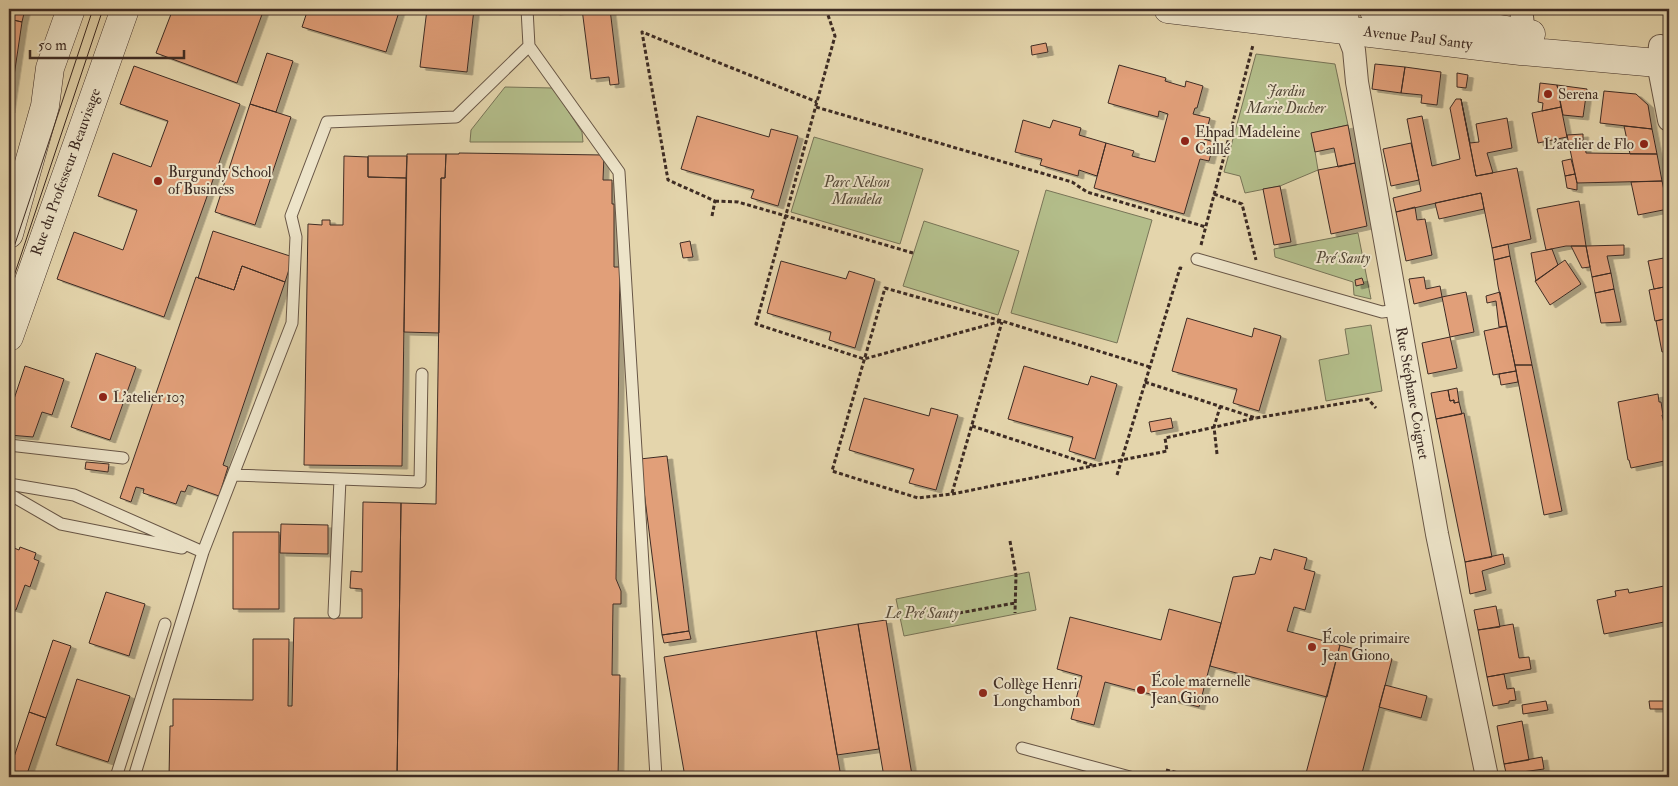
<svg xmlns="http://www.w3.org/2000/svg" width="1678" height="786" viewBox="0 0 1678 786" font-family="'IM FELL Double Pica',serif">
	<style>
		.green { fill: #b3bd8a; stroke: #787457 }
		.building { fill: #e19f79; stroke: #3e2c24; filter: url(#shadow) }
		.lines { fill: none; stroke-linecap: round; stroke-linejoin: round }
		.lane-casing { stroke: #685646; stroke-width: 13 }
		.street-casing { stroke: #685646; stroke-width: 24 }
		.secondary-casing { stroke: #3e2c24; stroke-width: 29 }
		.path { stroke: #3e2c24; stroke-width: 3; stroke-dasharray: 4 2.5; stroke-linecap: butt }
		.lane { stroke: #ede4c9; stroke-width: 11 }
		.street { stroke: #ede4c9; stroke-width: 22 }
		.secondary { stroke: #ede4c9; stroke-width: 28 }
		.tram { stroke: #3e2c24; stroke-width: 1 }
		.poi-dot { fill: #8f2418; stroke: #ede4c9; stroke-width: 2 }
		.labels { text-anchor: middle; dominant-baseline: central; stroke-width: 4; stroke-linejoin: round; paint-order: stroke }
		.street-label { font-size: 15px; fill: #3e2c24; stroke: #ede4c9 }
		.park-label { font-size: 15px; font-style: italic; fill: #554938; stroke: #ede4c9 }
		.poi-label { font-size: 15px; fill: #3e2c24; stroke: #ede4c9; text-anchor: start }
	</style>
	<defs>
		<filter id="shadow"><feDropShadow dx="5.5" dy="3" stdDeviation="0" flood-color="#0004"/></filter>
	</defs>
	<rect width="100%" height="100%" fill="#e4d5ac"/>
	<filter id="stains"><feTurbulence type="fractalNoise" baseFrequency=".004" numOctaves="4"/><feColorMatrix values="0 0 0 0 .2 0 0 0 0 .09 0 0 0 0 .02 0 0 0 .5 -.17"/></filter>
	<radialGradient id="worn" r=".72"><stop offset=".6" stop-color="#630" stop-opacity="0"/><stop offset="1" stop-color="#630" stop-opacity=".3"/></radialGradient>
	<!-- green -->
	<path class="green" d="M1256 54 1335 64 1348 125 1312 133 1318 170 1280 186 1245 193 1240 176 1224 172Z
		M505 87 553 88 582 132 583 142H470L471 130Z
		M814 137 923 169 900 244 791 212Z
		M1046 190 1152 220 1117 343 1011 313Z
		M924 221 1019 251 998 315 903 286Z
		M1358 233 1371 299 1354 295 1353 282 1275 257 1274 249Z
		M1371 325 1382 391 1326 401 1319 360 1349 354 1345 329Z
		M1029 572 1036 610 904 636 896 599Z"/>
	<!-- building -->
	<path class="building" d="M9 9H25L22 22 9 19Z
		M173 9H264L237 83 156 53Z
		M308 9H400L386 52 302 27Z
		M427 9H474L467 72 420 67Z
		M553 9H565V11L554 12Z
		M582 9H610L619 84 610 85 609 77 591 79Z
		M9 19 22 22 9 110Z
		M1046 43 1048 52 1032 55 1031 46Z
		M267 53 293 61 276 112 250 104Z
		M1375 64 1405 67 1401 93 1372 89Z
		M1119 65 1166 78 1165 81 1185 87 1186 81 1203 86 1197 108H1195L1193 114 1210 118 1204 139 1214 142 1209 161 1200 159 1184 214 1094 188 1106 143 1134 151 1132 156 1155 162 1168 114 1159 111 1158 117 1108 103Z
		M134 66 240 104 164 317 57 279 74 232 123 250 137 210 98 196 113 153 151 167 168 121 120 104Z
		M1405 67 1441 72 1437 105 1421 103 1422 95 1401 93Z
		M1457 73 1468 75 1466 88 1457 87Z
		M1540 83 1557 85 1561 107 1542 111 1543 103 1538 102Z
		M1557 85 1587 89 1583 117 1563 115Z
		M1604 91 1636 94 1648 105 1652 129 1600 123Z
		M1456 99H1461L1476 176 1517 168 1531 239 1492 248 1481 193 1396 212 1393 198 1421 191 1407 119 1422 116 1432 166 1460 159 1450 108Z
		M1461 99 1470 143 1479 142 1476 124 1507 118 1512 148 1487 153 1493 173 1476 176Z
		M250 104 291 117 255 225 215 212Z
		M1561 107 1567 137 1538 143 1532 113Z
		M697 116 769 137 771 129 798 136 778 206 751 198 754 190 681 169Z
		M1023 120 1050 128 1053 120 1081 128 1079 135 1106 143 1097 176 1079 170 1078 176 1040 165 1042 159 1015 152Z
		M1348 125 1355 163 1338 167 1334 148 1315 152 1311 133Z
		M1624 126 1652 129 1657 154H1630Z
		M1583 134V144L1585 143 1586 153 1657 154 1662 181 1577 183 1567 135Z
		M1411 143 1419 180 1391 186 1383 149Z
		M459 153 604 155 603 180H612V204H614V267H620L616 579 621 591V604H613L612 675H620L618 777H397L401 503 436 504 441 178H445L446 154H459Z
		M407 154H446L445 178H441L439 333 404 332Z
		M344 156 368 157V177L406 178 402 466 304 465 308 224 322 225V220H330V225H343Z
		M368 156H407L406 178 368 177Z
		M1571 159 1575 174 1565 176 1562 161Z
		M1355 163 1367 226 1331 234 1318 170Z
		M1575 174 1577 183V190L1567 188 1565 176Z
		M1662 181 1668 209 1638 215 1631 182Z
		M1280 186 1291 242 1274 245 1263 189Z
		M1481 193 1484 209 1439 219 1435 203Z
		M1579 201 1586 246H1566L1546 250 1537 209Z
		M1415 207 1417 220 1425 219 1432 255 1406 261 1396 212Z
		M213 231 293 257 285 282 242 266 234 290 198 278Z
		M690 241 693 257 683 258 680 243Z
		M1508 244 1510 256 1494 260 1492 248Z
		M1624 245V255L1607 256 1611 273 1592 277 1586 246Z
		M1571 246H1586L1590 267 1582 268Z
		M1552 249 1558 265 1536 281 1531 253Z
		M1510 256 1532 365H1515L1498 286 1494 260Z
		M1669 257V286L1654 289 1648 261Z
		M1565 260 1581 284 1550 305 1535 281Z
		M781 261 846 279 849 271 875 279 855 348 829 340 831 332 767 313Z
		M242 266 285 282 223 465 228 467 219 496 188 485 185 492 181 491 176 504 143 493 144 489 136 487 131 502 120 498 196 277 234 290Z
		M1611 273 1614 289 1595 293 1592 277Z
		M1424 277 1426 289 1440 286 1442 297 1414 304 1409 279Z
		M1362 278 1364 284 1356 286 1355 280Z
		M1669 286V318L1655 321 1649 290Z
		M1614 289 1621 322 1601 323 1595 293Z
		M1466 292 1474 332 1450 337 1442 297Z
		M1500 292 1507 326 1499 327 1496 301 1487 303 1486 296Z
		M1187 318 1252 337 1254 328 1281 336 1259 411 1233 403 1237 389 1172 371Z
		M1669 318V351L1662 352 1656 321Z
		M1507 326 1516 371 1493 375 1484 331Z
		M1450 337 1457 368 1428 374 1422 343Z
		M96 353 136 367 110 440 71 427Z
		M1515 365H1532L1562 511 1544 515Z
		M25 366 64 379 52 415 42 412 33 437 9 435V414Z
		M1024 366 1088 385 1091 376 1117 384 1095 459 1069 451 1073 437 1008 419Z
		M1516 371 1518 382 1501 385 1499 374Z
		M1457 388 1459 402 1454 403V400L1450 401 1448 390Z
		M1448 390 1450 401 1454 400V403L1459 402 1462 414 1436 419 1431 393Z
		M1658 394 1659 402H1661L1663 415H1662L1669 445V460L1631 468 1629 460H1628L1618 402Z
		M864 398 929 416 931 408 958 415 936 490 909 483 914 469 849 450Z
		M1464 413 1492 557 1465 562 1436 419Z
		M1171 418 1173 428 1151 432 1149 422Z
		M667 456 689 631 662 635 640 459Z
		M86 462 109 464 108 472 85 469Z
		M363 502 401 503 397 777H169L170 726H173V699L253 700V639H289L288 706H292L294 618H362V589L350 588 351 571 362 572Z
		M281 524 328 525V554L280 553Z
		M233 532H279V609H233Z
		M9 543V546L19 550 20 547 36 553 34 559 39 561 30 587 25 585 16 610 9 608Z
		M1274 549 1307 558 1304 569 1315 572 1305 610 1294 607 1287 631 1340 645 1327 697 1210 666 1233 577 1255 574 1260 557 1271 560Z
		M1503 554 1505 564 1482 571 1486 590 1470 594 1465 562Z
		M1669 585V621L1604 634 1597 600 1616 596 1615 591 1628 589 1629 593Z
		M106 592 145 604 129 656 89 643Z
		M1496 606 1500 627 1478 630 1474 610Z
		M1169 609 1221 623 1199 707 1105 682 1094 725 1071 719 1082 676 1057 669 1070 617 1161 640Z
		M886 620 912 775 898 777H884L858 624Z
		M858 624 879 749 837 755 816 631Z
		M1513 624 1519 658 1529 657 1531 669 1487 677 1478 630Z
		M689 631 691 639 664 643 662 635Z
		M816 631 841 777H685L664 657Z
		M53 640 71 646 46 718 29 712Z
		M1340 645 1392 659 1361 777H1305Z
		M1504 674 1507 689 1514 688 1516 700 1509 701V703L1493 706 1487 677Z
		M77 679 130 696 108 762 56 745Z
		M1385 685 1427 696 1421 718 1379 707Z
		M1546 701 1548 710 1523 714 1522 705Z
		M1649 701H1665V709H1650Z
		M29 712 46 718 26 777H9V772Z
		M1522 721 1529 760 1504 764 1497 726Z
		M1542 757 1544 769 1522 772 1523 777H1507L1504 764Z"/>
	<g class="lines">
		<defs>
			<path id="lane" d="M529 46 619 172 656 777
				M1197 259 1382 312 1398 310
				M9 445 123 458
				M233 475 420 482 422 374
				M9 484 74 495 203 552
				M9 494 61 524 182 548
				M334 613 340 479
				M1022 748 1130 777
				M116 777 165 624
				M134 777 203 552 292 323 296 237 291 216 327 122 456 117 529 46 527 9"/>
			<path id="street" d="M1348 9 1346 29 1354 50 1357 82 1437 534 1487 777
				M1521 9 1524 33 1522 48
				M1660 46 1658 63 1669 120"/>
			<path id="secondary" d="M1168 9 1521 51 1669 64
				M1373 9 1531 34
				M9 234 45 106 50 68 71 9
				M9 337 125 9"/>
		</defs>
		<!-- lane casing -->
		<use href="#lane" class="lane-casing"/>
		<!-- street casing -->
		<use href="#street" class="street-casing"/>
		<!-- secondary casing -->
		<use href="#secondary" class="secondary-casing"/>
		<!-- path -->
		<path class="path" d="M826 9 835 36 756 324 864 359 1002 321
			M816 107 1072 182 1087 192 1206 227
			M1214 194 1242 204 1256 260
			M715 201 738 202 913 253
			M712 216 715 201 668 180 642 32 817 102
			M1201 245 1253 45
			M1150 367 1002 321 885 288 832 471 918 498 952 494 1167 451 1165 438 1256 418
			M1145 382 1256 418 1368 399 1376 408
			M972 426 1092 465
			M1217 454 1214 427 1220 407
			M1117 475 1180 268 1184 269
			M952 493 1002 322
			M1010 541 1016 575 1015 613
			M959 613 1015 603
			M1166 770 1195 777"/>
		<!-- lane -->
		<use href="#lane" class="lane"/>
		<!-- street -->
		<use href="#street" class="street"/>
		<!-- secondary -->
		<use href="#secondary" class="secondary"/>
		<!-- tram -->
		<path class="tram" d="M9 262 93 9
			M9 291 103 9"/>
	</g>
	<!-- markers -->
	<g class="poi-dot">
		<circle cx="1548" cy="94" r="5"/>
		<circle cx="1185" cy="141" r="5"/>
		<circle cx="1644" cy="144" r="5"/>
		<circle cx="158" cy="181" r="5"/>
		<circle cx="103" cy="397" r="5"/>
		<circle cx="1312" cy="647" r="5"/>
		<circle cx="1141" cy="690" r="5"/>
		<circle cx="983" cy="693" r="5"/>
	</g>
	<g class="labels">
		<!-- street labels -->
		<g class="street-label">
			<text transform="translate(1418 38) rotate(7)">Avenue Paul Santy</text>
			<text transform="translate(66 172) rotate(-70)">Rue du Professeur Beauvisage</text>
			<text transform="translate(1412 393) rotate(80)">Rue Stéphane Coignet</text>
		</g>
		<!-- park labels -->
		<g class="park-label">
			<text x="1286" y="91">Jardin<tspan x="1286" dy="17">Marie Ducher</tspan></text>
			<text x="857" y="182">Parc Nelson<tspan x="857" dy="17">Mandela</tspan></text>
			<text x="1343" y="258">Pré Santy</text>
			<text x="922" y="613">Le Pré Santy</text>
		</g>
		<!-- poi labels -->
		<g class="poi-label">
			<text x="1558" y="94">Serena</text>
			<text x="1195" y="132">Ehpad Madeleine<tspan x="1195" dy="17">Caillé</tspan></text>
			<text x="1634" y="144" text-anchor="end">L'atelier de Flo</text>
			<text x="168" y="172">Burgundy School<tspan x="168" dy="17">of Business</tspan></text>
			<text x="113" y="397">L'atelier 103</text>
			<text x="1322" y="638">École primaire<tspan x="1322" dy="17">Jean Giono</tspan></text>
			<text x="1151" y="681">École maternelle<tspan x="1151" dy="17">Jean Giono</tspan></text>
			<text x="993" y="684">Collège Henri<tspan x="993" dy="17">Longchambon</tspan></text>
		</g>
	</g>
	<!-- margin -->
	<rect width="1678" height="786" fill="none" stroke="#e4d5ac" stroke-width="30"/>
	<rect x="10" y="10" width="1658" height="766" fill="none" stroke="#3e2c24" stroke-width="2.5"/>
	<rect x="15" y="15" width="1648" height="756" fill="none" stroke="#3e2c24"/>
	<!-- scale -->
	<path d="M30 50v8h154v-8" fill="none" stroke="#3e2c24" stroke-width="2.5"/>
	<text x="38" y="50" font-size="15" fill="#3e2c24" stroke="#ede4c9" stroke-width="4" paint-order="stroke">50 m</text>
	<rect width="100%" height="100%" filter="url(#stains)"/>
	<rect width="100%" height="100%" fill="url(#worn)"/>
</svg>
